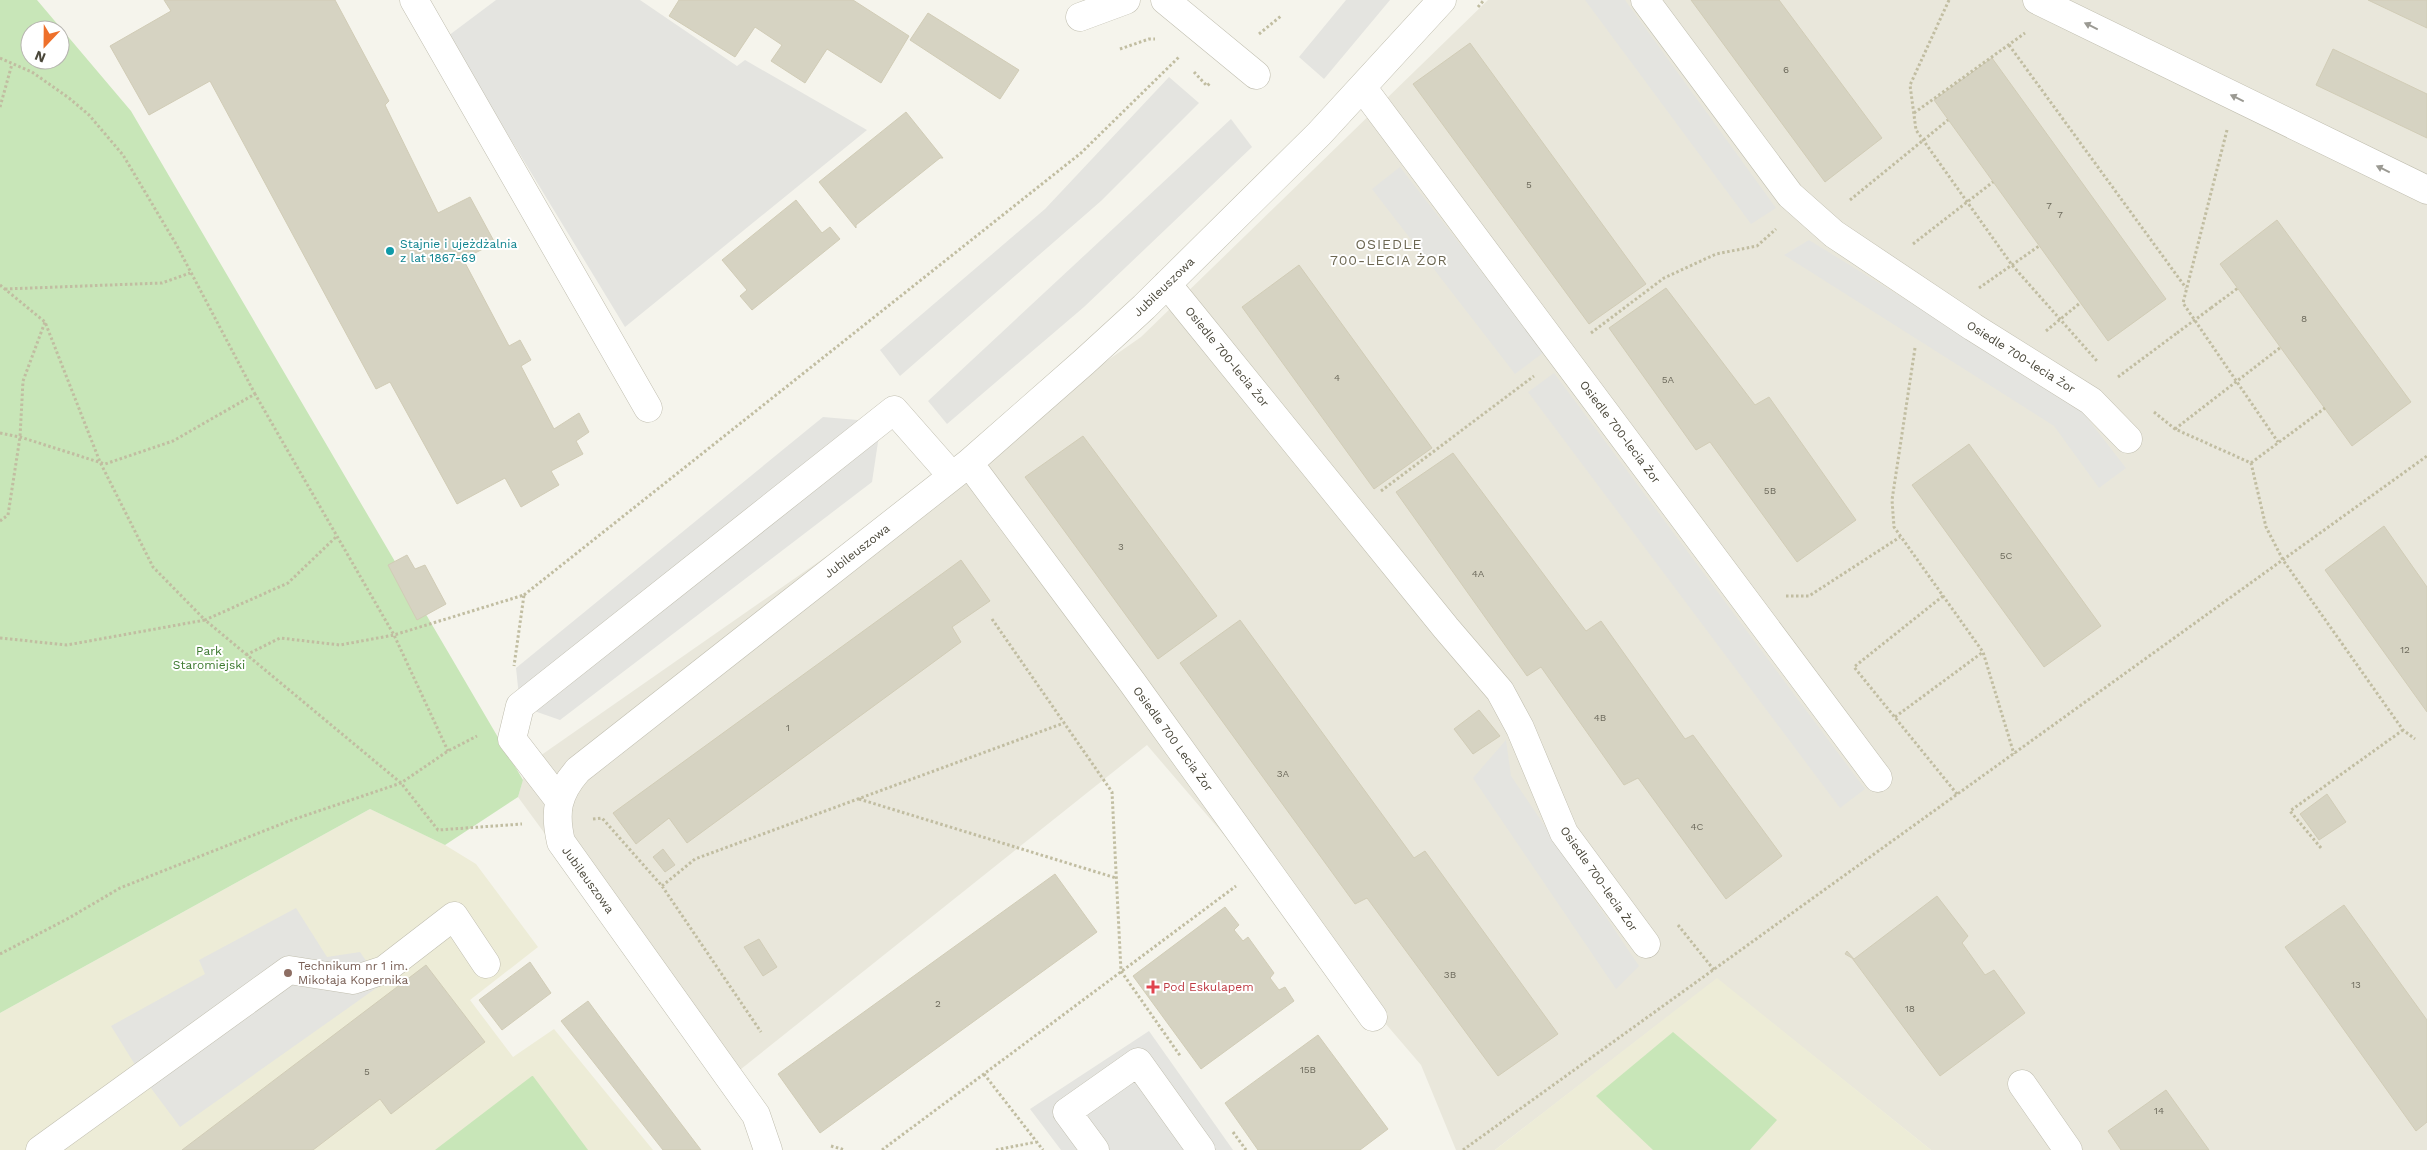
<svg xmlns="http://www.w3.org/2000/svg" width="2427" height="1150" viewBox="0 0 2427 1150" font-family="'Work Sans',sans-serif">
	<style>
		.residential { fill: #e9e7db }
		.education { fill: #edecd7 }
		.green { fill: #c8e6b8; fill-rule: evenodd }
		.parking { fill: #e4e4e0 }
		.building { fill: #d6d3c2; stroke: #d1ccb6 }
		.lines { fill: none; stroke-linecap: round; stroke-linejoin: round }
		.minor-casing { stroke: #c0beaf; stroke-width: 29 }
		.path { stroke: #c1bda1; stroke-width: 3; stroke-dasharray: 2.5 2.5; stroke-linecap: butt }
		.minor { stroke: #fff; stroke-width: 28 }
		.path-bridge { stroke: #c1bda1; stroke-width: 3; stroke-dasharray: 2.5 2.5; stroke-linecap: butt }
		.oneway { fill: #9b9a93 }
		.culture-dot { fill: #0f9aa8; stroke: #fff; stroke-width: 2 }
		.education-dot { fill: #8d6e63; stroke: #fff; stroke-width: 2 }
		.health-dot { fill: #e0444e; stroke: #fff; stroke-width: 2 }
		.labels { text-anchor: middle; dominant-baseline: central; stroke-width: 4; stroke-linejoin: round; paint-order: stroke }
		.number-label { font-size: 10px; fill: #6d6a5c }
		.culture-label { font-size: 12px; fill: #0d838f; stroke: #fff; text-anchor: start }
		.street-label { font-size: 12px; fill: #4a473a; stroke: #fff }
		.park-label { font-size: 12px; fill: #3c792f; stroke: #fff }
		.education-label { font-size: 12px; fill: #785e54; stroke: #fff; text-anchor: start }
		.health-label { font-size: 12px; fill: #be3a42; stroke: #fff; text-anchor: start }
		.neighbourhood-label { font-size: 14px; letter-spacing: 1px; fill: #6c6752; stroke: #fff }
	</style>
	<rect width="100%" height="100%" fill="#f5f4ec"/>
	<!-- residential -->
	<path class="residential" d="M1488 0H2427V1150H1931L1717 979 1495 1150H1456L1421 1065 1147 745 726 1081 518 797 527 765 1141 337Z"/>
	<!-- education -->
	<path class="education" d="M370 809 445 845 476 864 538 947 470 1000 513 1057 554 1029 653 1150H0V1013Z
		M1717 978 1931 1150H1495Z"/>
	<!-- green -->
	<path class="green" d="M0 0H37L131 111 523 780 518 797 445 845 370 809 0 1013ZM30 30H60V60H30Z
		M1673 1032 1777 1120 1750 1150H1653L1596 1096Z
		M533 1076 588 1150H435L532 1076Z"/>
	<!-- parking -->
	<path class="parking" d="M496 0H640L737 66 745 60 867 130 625 327 448 36Z
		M1346 0H1390L1324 79 1299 57Z
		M1585 0H1625L1776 208 1751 224Z
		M1169 77 1199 103 1101 201 900 376 880 350 1045 209Z
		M1231 119 1252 147 1084 307 947 424 928 401Z
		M1400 167 1544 352 1515 374 1372 189Z
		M1809 240 2077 405 2126 468 2099 488 2054 426 1784 255Z
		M1554 373 1865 789 1840 808 1528 392Z
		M823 417 881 422 872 482 560 720 520 706 516 668Z
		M1506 740 1511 776 1639 966 1616 989 1473 778Z
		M296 908 327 957 360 952 382 984 180 1127 142 1076 111 1026 205 974 199 960Z
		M1149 1031 1233 1150H1061L1030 1109Z"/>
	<!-- building -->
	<path class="building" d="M164 0H335L389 101 385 105 438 213 470 197 495 243 463 259 509 346 520 340 531 360 521 366 554 429 579 413 589 432 576 441 583 454 551 471 559 485 521 507 505 478 457 504 390 382 376 389 210 81 149 115 110 46 171 11Z
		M679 0H853L909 36 881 83 827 49 805 83 771 61 782 45 755 27 735 57 669 16Z
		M1691 0H1779L1882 138 1825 182Z
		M2368 0H2427V28Z
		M928 13 1019 70 1000 99 910 40Z
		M1470 43 1646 284 1589 324 1413 84Z
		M2333 49 2427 94V138L2316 85Z
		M1992 58 2166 299 2108 341 1934 100Z
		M906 112 943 158H940L856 225V228L819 182Z
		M796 200 822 233 830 227 840 239 752 310 740 296 747 290 722 260Z
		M2277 220 2411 402 2352 446 2220 264Z
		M1299 265 1432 448 1374 489 1242 307Z
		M1666 288 1755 405 1769 397 1856 520 1797 562 1710 442 1696 450 1609 328Z
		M1083 436 1217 616 1158 659 1025 477Z
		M1969 444 2101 626 2044 667 1912 485Z
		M1453 453 1586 631 1601 621 1685 739 1693 735 1782 856 1726 899 1638 778 1624 785 1541 667 1527 676 1396 492Z
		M2384 526 2427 587V712L2325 570Z
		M407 555 415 569 425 565 446 604 417 620 388 565Z
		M961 560 990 601 952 627 961 642 687 843 669 818 636 844 613 813Z
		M1240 620 1414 858 1425 851 1558 1034 1498 1076 1367 898 1355 904 1180 663Z
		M1479 710 1500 736 1473 754 1454 729Z
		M2327 794 2346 822 2319 840 2300 814Z
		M663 849 675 865 665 872 653 857Z
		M1055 874 1097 932 820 1133 778 1074Z
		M1937 896 1968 936 1962 943 1985 975 1994 970 2025 1013 1940 1076 1852 958 1845 954 1847 951 1854 959Z
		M2344 905 2427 1020V1122L2416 1131 2285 947Z
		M1225 907 1239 925 1234 930 1243 941 1248 937 1274 973 1270 978 1279 990 1285 987 1294 1001 1201 1069 1133 976Z
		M759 939 777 967 763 976 744 947Z
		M530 962 551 993 502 1030 479 1000Z
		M426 965 485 1042 391 1114 380 1099 313 1150H182Z
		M588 1001 602 1020 701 1150H663L561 1021Z
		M1318 1035 1388 1129 1360 1150H1258L1225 1103Z
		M2166 1090 2209 1150H2121L2108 1131Z"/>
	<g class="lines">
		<defs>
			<path id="minor" d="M414 0 648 408
				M1165 0 1256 75
				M1645 0 1790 195 1834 234 1973 327 2091 401 2128 439
				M2037 0 2427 190
				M1080 17 1126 0
				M1362 87 1878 778
				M1167 284 1446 628 1500 691 1520 728 1564 833 1646 944
				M969 463 1132 682 1373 1017
				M559 800 512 739 520 706 894 410 952 476
				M2022 1084 2068 1150
				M40 1150 289 970 353 980 384 970 454 916 486 964
				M768 1150 756 1115 561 842C554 812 557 794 578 770L969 463 1084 362 1144 307 1319 134 1442 0
				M1095 1150 1067 1112 1138 1062 1201 1150"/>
		</defs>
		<!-- minor casing -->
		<use href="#minor" class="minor-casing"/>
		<!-- path -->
		<path class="path" d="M1949 0 1910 85 1916 130 2012 265 2097 361
			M1478 7 1484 0
			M1259 34 1281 16
			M2009 45 2186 288
			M1120 49 1149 39H1155
			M0 58 32 72 69 98 89 115 123 155 176 244 255 394
			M1194 72 1207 86 1210 83
			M0 107 12 64
			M1914 113 2025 33
			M2227 130 2183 303 2278 442
			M1850 200 1948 120
			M1913 244 1993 182
			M0 285 45 322 100 462 153 567 205 620 288 583 337 536
			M1979 288 2039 246
			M5 289 162 283 190 273
			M2211 308 2238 288
			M2046 331 2080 303
			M1591 333 1664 278 1716 254 1757 246 1776 229
			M1915 348 1892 500 1894 527 1983 652 2014 754
			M2118 377 2177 333
			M2154 412 2175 429 2251 463 2266 527 2283 560 2403 730 2415 739
			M2175 429 2281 347
			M0 433 20 437 105 464 173 441 255 394 394 635 448 751
			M2251 463 2325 408
			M1381 491 1534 376
			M0 521 8 515 20 437 23 381 45 322
			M524 595 1081 153 1179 57
			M1786 596H1809L1900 537
			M1943 596 1854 667 1957 794
			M992 619 1112 792 1121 971 1181 1057
			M0 638 67 645 205 620 401 783 438 830 522 824
			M246 655 280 638 340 645 394 635 524 595 514 666
			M1895 717 1983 652
			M859 799 1116 878
			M593 819 602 818 662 886 761 1032
			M2321 848 2290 811 2403 730
			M662 886 695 859 1064 723
			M1678 925 1714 970
			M0 954 69 918 120 888 289 821 401 783 448 751 477 736
			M984 1074 1043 1150
			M1233 1132 1246 1150
			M831 1146 845 1150
			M882 1150 1236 886
			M996 1150 1036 1142
			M1463 1150 2427 456"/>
		<!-- minor -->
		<use href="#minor" class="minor"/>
		<!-- path-bridge -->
		<path class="path-bridge" d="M2177 333 2211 308"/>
	</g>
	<!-- one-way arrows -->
	<defs><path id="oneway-solid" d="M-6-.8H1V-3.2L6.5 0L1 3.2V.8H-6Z" transform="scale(1.25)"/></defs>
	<g class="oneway">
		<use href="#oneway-solid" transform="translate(2091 26) rotate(-154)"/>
		<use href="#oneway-solid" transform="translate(2237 98) rotate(-154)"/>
		<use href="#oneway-solid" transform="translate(2383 169) rotate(-154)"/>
	</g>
	<!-- markers -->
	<circle class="culture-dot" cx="390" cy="251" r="5"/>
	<circle class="education-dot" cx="288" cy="973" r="5"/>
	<path class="health-dot" d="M1150.5 979.5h5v5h5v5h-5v5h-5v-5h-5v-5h5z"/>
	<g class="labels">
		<!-- number labels -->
		<g class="number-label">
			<text x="1786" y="69">6</text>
			<text x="1529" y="184">5</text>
			<text x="2049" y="205">7</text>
			<text x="2060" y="214">7</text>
			<text x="2304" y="318">8</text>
			<text x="1337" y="377">4</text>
			<text x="1668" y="379">5A</text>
			<text x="1770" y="490">5B</text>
			<text x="1121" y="546">3</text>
			<text x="2006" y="555">5C</text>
			<text x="1478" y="573">4A</text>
			<text x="2405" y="649">12</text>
			<text x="1600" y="717">4B</text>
			<text x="788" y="727">1</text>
			<text x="1283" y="773">3A</text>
			<text x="1697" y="826">4C</text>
			<text x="1450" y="974">3B</text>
			<text x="2356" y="984">13</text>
			<text x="938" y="1003">2</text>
			<text x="1910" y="1008">18</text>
			<text x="1308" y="1069">15B</text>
			<text x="367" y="1071">5</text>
			<text x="2159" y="1110">14</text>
		</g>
		<!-- culture labels -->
		<g class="culture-label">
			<text x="400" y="244">Stajnie i ujeżdżalnia<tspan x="400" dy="14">z lat 1867-69</tspan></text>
		</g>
		<!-- street labels -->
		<g class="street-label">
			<text transform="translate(1164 287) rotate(-44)">Jubileuszowa</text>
			<text transform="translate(1227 357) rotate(51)">Osiedle 700-lecia Żor</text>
			<text transform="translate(2021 357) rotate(32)">Osiedle 700-lecia Żor</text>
			<text transform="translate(1620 432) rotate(53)">Osiedle 700-lecia Żor</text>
			<text transform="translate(857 551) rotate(-38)">Jubileuszowa</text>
			<text transform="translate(1173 739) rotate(54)">Osiedle 700 Lecia Żor</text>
			<text transform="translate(1599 879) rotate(55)">Osiedle 700-lecia Żor</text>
			<text transform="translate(588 880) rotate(54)">Jubileuszowa</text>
		</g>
		<!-- park labels -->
		<g class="park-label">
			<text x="209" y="651">Park<tspan x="209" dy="14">Staromiejski</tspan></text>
		</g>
		<!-- education labels -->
		<g class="education-label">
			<text x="298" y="966">Technikum nr 1 im.<tspan x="298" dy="14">Mikołaja Kopernika</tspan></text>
		</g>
		<!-- health labels -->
		<g class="health-label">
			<text x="1163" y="987">Pod Eskulapem</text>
		</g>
		<!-- neighbourhood labels -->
		<g class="neighbourhood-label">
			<text x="1389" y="244">OSIEDLE<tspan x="1389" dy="16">700-LECIA ŻOR</tspan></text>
		</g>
	</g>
	<!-- north arrow -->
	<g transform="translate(45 45) rotate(202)"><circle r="24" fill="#ffffff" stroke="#b7b5b0"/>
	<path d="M0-4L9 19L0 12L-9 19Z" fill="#ee702b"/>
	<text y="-8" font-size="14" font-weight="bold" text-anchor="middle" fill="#4a473a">N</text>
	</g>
</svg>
